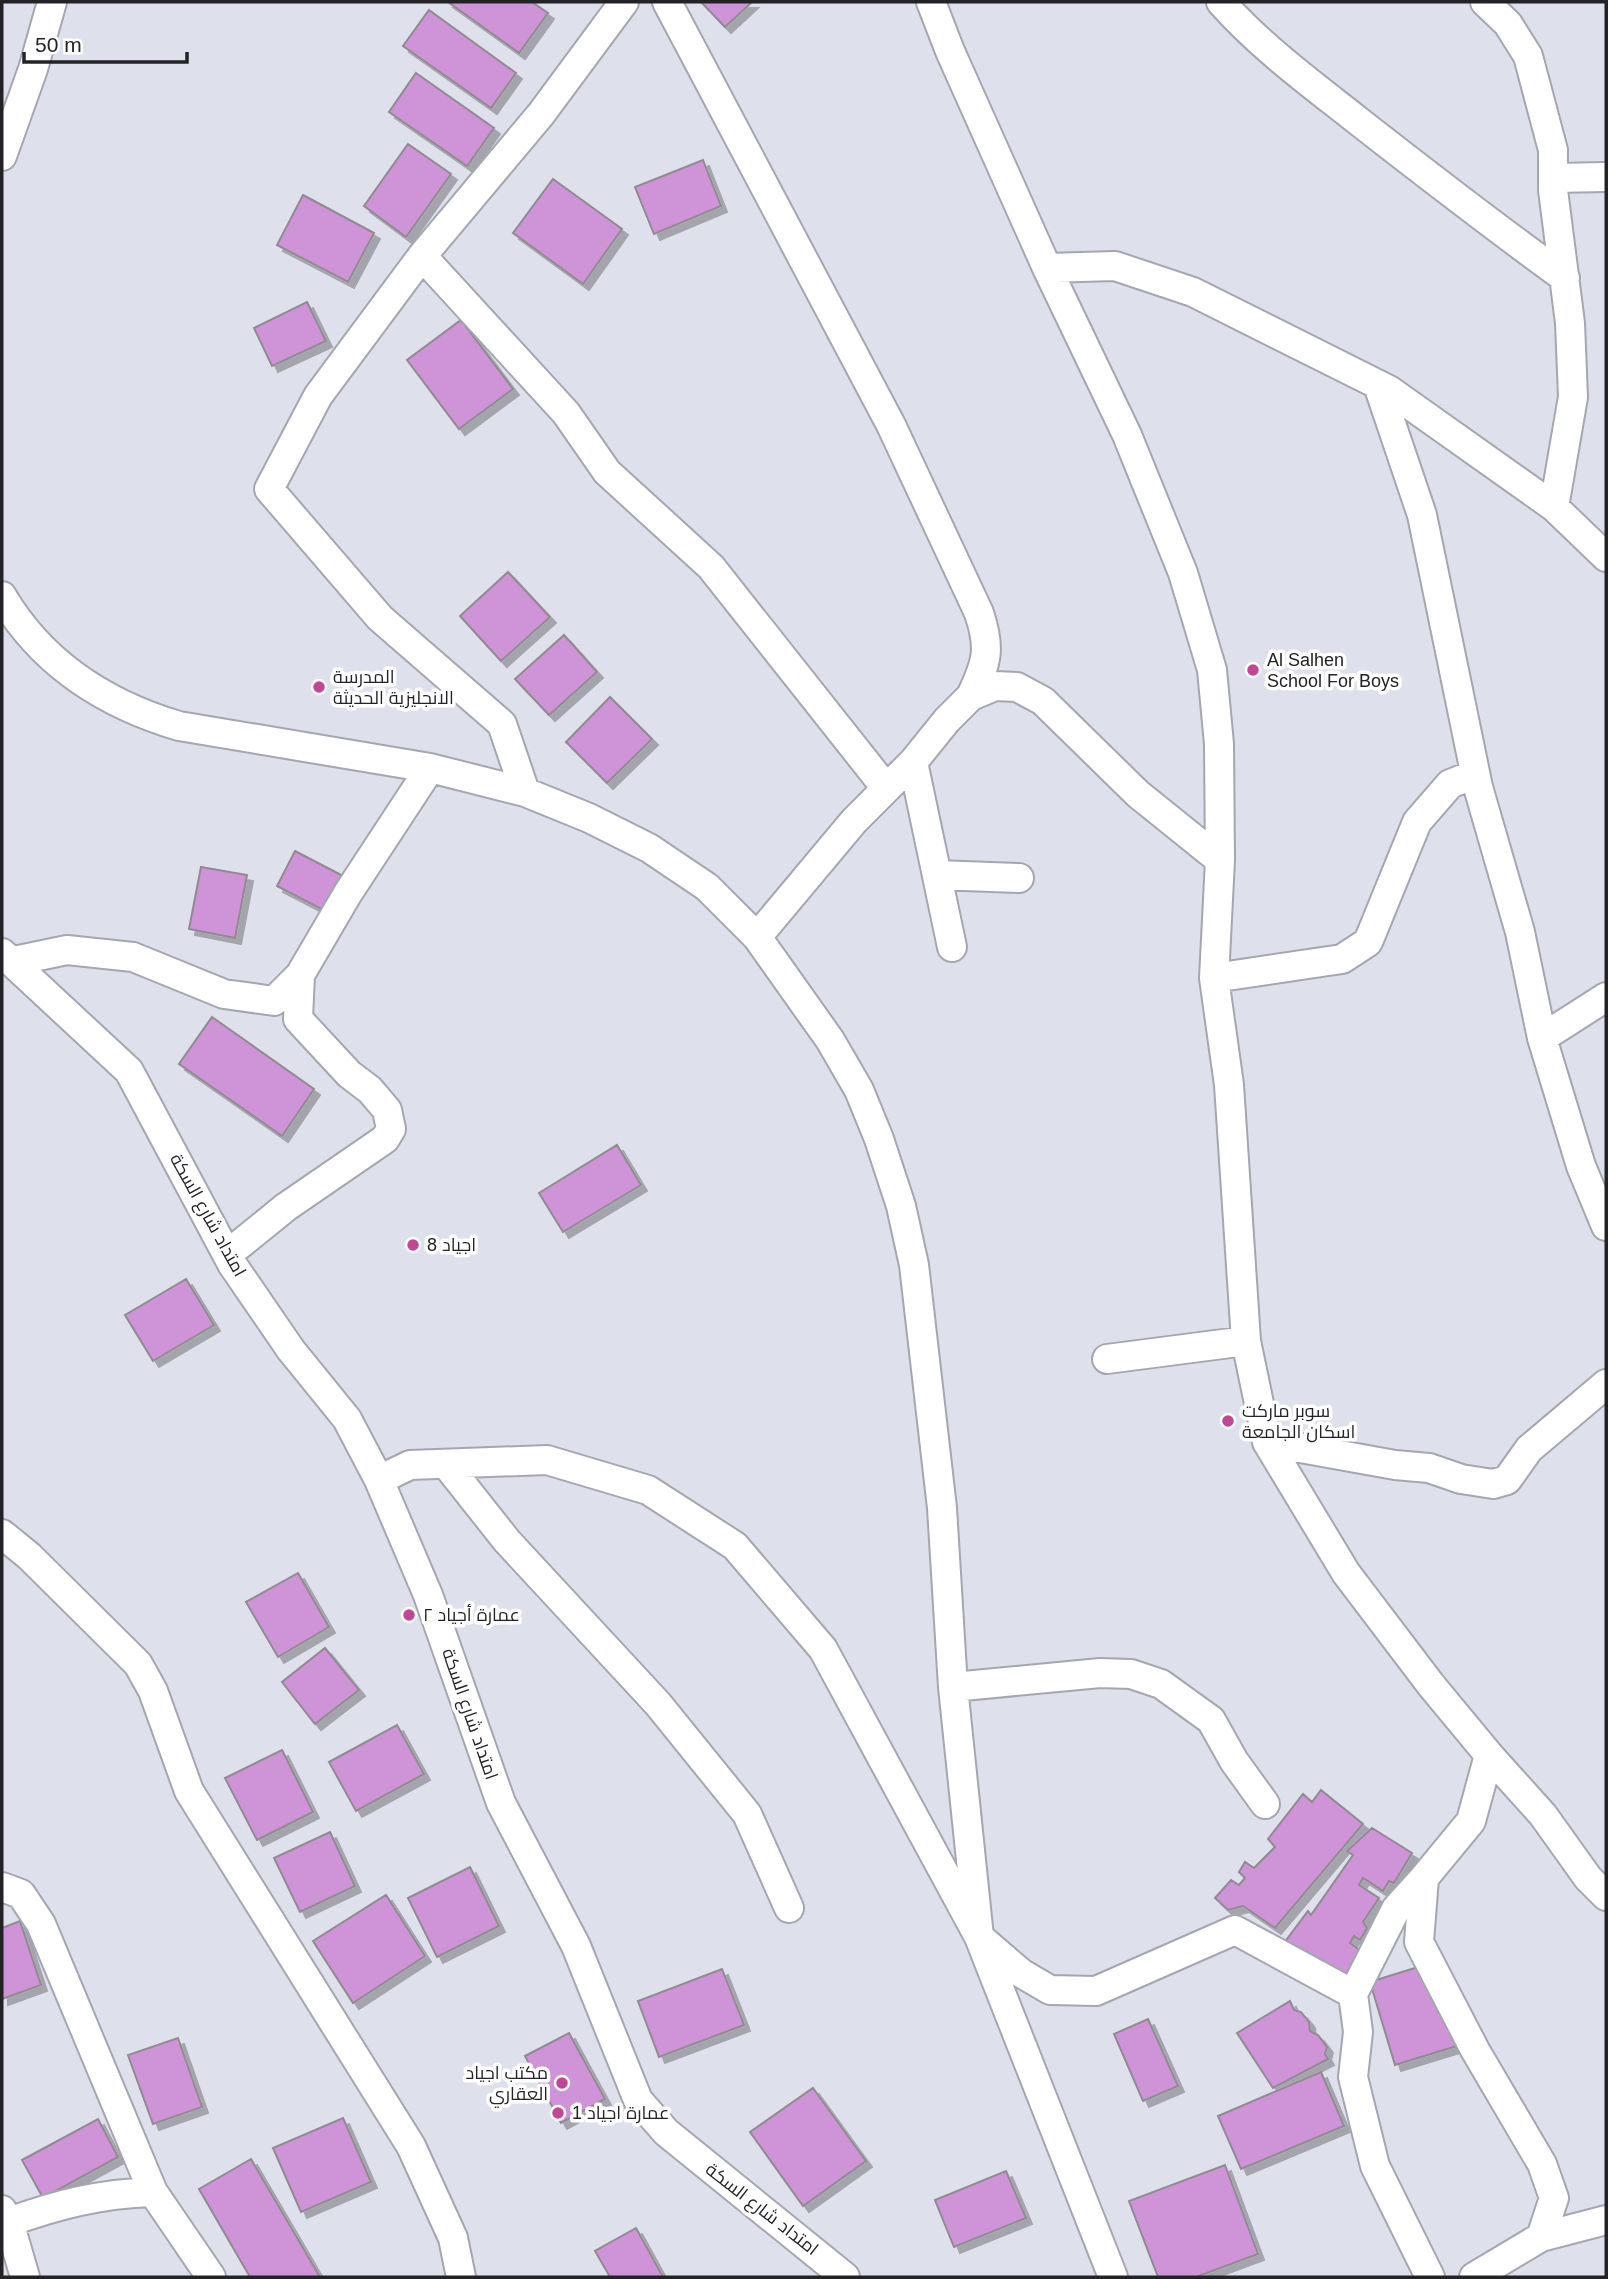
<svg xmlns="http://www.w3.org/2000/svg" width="1608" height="2279" viewBox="0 0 1608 2279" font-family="Arial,Cairo,sans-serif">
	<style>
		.building { fill: #cf93d7; stroke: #918a92; stroke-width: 2; filter: url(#shadow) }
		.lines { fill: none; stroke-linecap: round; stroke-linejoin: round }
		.minor-casing { stroke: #a4a6b0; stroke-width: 32 }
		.minor { stroke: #fff; stroke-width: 28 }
		.poi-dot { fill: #c24697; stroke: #fff; stroke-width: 2.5 }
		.labels { text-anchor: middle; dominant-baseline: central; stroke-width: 7; stroke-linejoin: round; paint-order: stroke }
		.poi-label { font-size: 18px; fill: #232327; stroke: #fff; text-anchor: start }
		.street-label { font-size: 18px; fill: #232327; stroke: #fff }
	</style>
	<defs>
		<filter id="shadow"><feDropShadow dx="6" dy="6" stdDeviation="0" flood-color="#0004"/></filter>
	</defs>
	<rect width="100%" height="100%" fill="#dee0eb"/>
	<!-- building -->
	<path class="building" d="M448 2H532L548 13 519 53Z
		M701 2H752L725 27Z
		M429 10 516 73 491 108 403 46Z
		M416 73 494 128 467 166 389 112Z
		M408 144 451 174 406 237 364 206Z
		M703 160 721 206 654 234 635 187Z
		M553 179 622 229 583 284 513 233Z
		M303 195 374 233 348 282 277 245Z
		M307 302 326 341 272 366 254 328Z
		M461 320 513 389 459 429 407 360Z
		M508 572 550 617 501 661 460 616Z
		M564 635 597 672 549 715 515 679Z
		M610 697 652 739 607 783 566 742Z
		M295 851 345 877 327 912 277 886Z
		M201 867 247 875 235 938 189 929Z
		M212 1017 314 1089 282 1136 179 1064Z
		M617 1145 641 1185 563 1232 539 1193Z
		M186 1279 214 1325 153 1361 125 1315Z
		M298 1573 329 1627 278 1657 246 1602Z
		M325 1648 359 1690 315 1724 282 1682Z
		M397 1725 424 1774 356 1811 329 1762Z
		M282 1750 313 1812 257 1840 225 1778Z
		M1321 1790 1363 1824 1275 1928 1243 1906 1228 1910 1215 1898 1231 1880 1239 1885 1245 1878 1239 1872 1245 1862 1254 1868 1275 1847 1268 1839 1303 1794 1312 1802Z
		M1372 1828 1412 1853 1394 1883 1389 1881 1383 1891 1363 1878 1359 1885 1379 1898 1363 1922 1367 1928 1360 1940 1354 1936 1350 1943 1364 1953 1349 1986 1284 1943 1308 1911 1311 1915 1353 1855 1347 1851Z
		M330 1832 355 1886 300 1912 274 1858Z
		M470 1867 499 1926 437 1957 408 1898Z
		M386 1895 425 1956 353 2003 313 1941Z
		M20 1921 41 1985 2 1999V1928Z
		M1434 1962 1460 2045 1395 2065 1370 1982Z
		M722 1969 744 2025 659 2057 638 2001Z
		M1290 2001 1294 2010 1301 2012 1309 2022 1310 2031 1318 2035 1327 2047 1325 2054 1328 2059 1273 2088 1237 2033Z
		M1148 2019 1178 2086 1143 2101 1114 2034Z
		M569 2033 605 2099 561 2123 525 2056Z
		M178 2038 202 2107 153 2124 128 2055Z
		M1321 2072 1344 2126 1241 2169 1218 2116Z
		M813 2088 866 2161 803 2206 750 2132Z
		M343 2118 371 2182 301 2212 273 2148Z
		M98 2119 118 2157 43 2198 22 2160Z
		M251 2159 320 2277H250L199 2189Z
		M1225 2165 1258 2254 1196 2277H1158L1129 2201Z
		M1006 2171 1026 2218 954 2247 935 2200Z
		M636 2228 663 2277H610L595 2251Z"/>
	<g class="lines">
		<defs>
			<path id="minor" d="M667 2 891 425 979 613C991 649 987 662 971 696
				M931 2 950 51 1047 268 1127 435 1183 573 1212 670 1219 744 1220 860 1214 978 1229 1085 1246 1341 1267 1442 1346 1573 1431 1685 1489 1755 1471 1821 1424 1878 1419 1942 1475 2050 1542 2164 1554 2198 1541 2237 1606 2220
				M1221 2C1261 47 1310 83 1357 120 1426 174 1495 227 1565 278
				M1485 2 1508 24 1528 56 1553 150V190L1570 323 1573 397 1554 507
				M2 156 33 69 52 2
				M1553 178 1606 177
				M422 256 566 413 607 472 711 567 886 788
				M1047 268 1115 266 1193 292 1389 390 1554 507 1606 557
				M1378 385 1422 515 1478 787 1520 932 1542 1038 1581 1166 1606 1226
				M2 596C42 664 105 704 179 726L430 768 525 792 589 818 649 848 707 887 757 937 830 1040 859 1090 879 1139 901 1206 914 1265 942 1508 953 1687 979 1937 1113 2277
				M913 762 952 947
				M525 792 502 724 380 618 269 489 318 396 422 256 541 114 624 2
				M937 875 1019 878
				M757 937 854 821 913 762 947 720 971 696 995 686 1017 687 1043 701 1138 794 1220 860
				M2 953 129 1071 232 1264 291 1350 347 1419 379 1480 428 1595 501 1803 576 1946 638 2100 666 2132 845 2277
				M14 961 67 950 133 957 224 994 274 1001 300 975 348 893 430 768
				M1214 978 1342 959 1368 942 1417 822 1450 784 1475 774
				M1542 1038 1606 997
				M228 1254 286 1207 385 1139 391 1129 387 1110 370 1090 349 1074 298 1019 300 975
				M1107 1359 1246 1341
				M1267 1442 1395 1465 1429 1468 1461 1479 1493 1484 1507 1480 1529 1449 1606 1384
				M446 1464 507 1541 658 1704 747 1814 789 1908
				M379 1480 410 1465 547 1460 648 1490 735 1546 823 1649 979 1937 1021 1973 1050 1990 1096 1991 1235 1930 1353 1994 1358 2032 1353 2077 1375 2166 1430 2277
				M2 1534 29 1556 138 1664 153 1691 189 1791 411 2146 453 2238 461 2277
				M953 1687 1100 1673 1131 1674 1161 1684 1211 1720 1234 1761 1265 1804
				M1489 1755 1543 1815 1588 1878 1606 1896
				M2 1887 21 1894 41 1924 153 2192
				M1353 1994 1396 1909 1424 1878
				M2 2210 9 2222C59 2204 99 2194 153 2192L211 2277
				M9 2222 25 2277
				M1474 2277 1541 2237"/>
		</defs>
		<!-- minor casing -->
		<use href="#minor" class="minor-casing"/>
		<!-- minor -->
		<use href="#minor" class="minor"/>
	</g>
	<!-- markers -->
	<g class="poi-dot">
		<circle cx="1253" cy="670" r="7"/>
		<circle cx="319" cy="687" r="7"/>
		<circle cx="413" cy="1245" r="7"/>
		<circle cx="1228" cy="1421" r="7"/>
		<circle cx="409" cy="1615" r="7"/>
		<circle cx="562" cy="2083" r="7"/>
		<circle cx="558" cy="2113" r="7"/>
	</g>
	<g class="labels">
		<!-- poi labels -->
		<g class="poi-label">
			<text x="1267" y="660">Al Salhen<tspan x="1267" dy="21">School For Boys</tspan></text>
			<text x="333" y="677">المدرسة<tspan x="333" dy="21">الانجليزية الحديثة</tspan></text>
			<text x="427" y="1245">اجياد 8</text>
			<text x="1242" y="1411">سوبر ماركت<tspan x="1242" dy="21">اسكان الجامعة</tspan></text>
			<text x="423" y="1615">عمارة أجياد ٢</text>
			<text x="548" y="2073" text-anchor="end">مكتب اجياد<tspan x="548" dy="21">العقاري</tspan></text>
			<text x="572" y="2113">عمارة اجياد 1</text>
		</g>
		<!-- street labels -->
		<g class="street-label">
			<text transform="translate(208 1215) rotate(61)">امتداد شارع السكة</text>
			<text transform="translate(470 1714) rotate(71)">امتداد شارع السكة</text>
			<text transform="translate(762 2209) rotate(38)">امتداد شارع السكة</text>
		</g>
	</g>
	<!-- border -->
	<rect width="1608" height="2279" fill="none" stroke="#232327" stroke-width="7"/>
	<!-- scale -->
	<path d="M24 52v10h163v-10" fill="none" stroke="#232327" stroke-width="3.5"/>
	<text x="35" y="52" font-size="21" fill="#232327" stroke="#ffffff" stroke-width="5" paint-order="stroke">50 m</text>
</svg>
